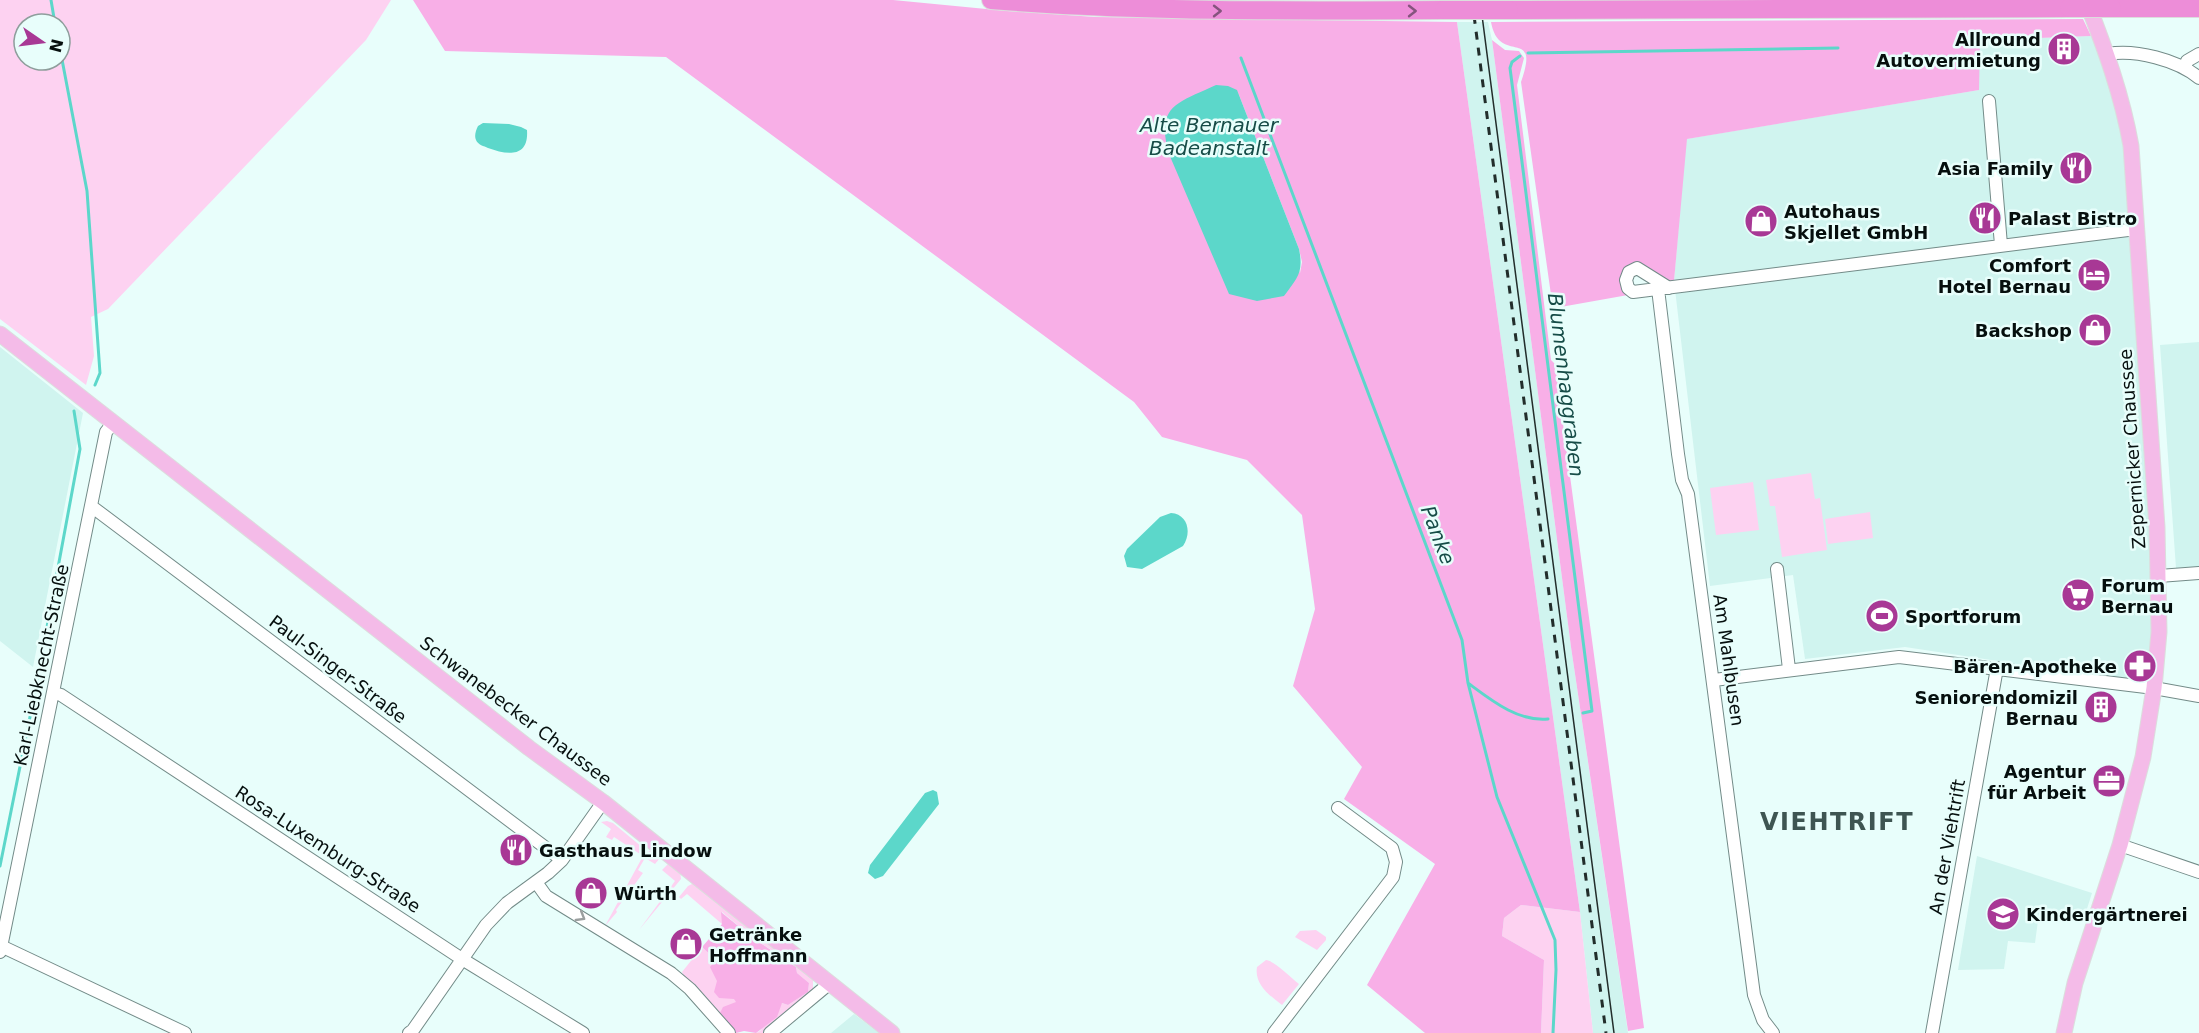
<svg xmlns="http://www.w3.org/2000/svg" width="2199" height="1033" viewBox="0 0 2199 1033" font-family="'DejaVu Sans',sans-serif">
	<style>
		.built { fill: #d0f4ef }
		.green { fill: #fdd2f1; fill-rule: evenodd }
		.forest { fill: #f8afe7; fill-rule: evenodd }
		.water { fill: #5cd7ca }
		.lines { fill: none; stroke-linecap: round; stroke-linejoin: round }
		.stream { stroke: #5cd7ca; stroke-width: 3 }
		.minor-casing { stroke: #738b88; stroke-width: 14 }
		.major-casing { stroke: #dcdddd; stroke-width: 17 }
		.highway-casing { stroke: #dcdddd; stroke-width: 20 }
		.minor { stroke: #fff; stroke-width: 12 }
		.major { stroke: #f4bbe8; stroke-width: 15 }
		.highway { stroke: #ed8dd8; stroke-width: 18 }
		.tram { stroke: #222d2b; stroke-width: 1.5 }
		.rail { stroke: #222d2b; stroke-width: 3; stroke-dasharray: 8 8; stroke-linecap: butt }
		.highway-bridge-casing { stroke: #dcdddd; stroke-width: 20; stroke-linecap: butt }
		.highway-bridge { stroke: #ed8dd8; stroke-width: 18 }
		.oneway { stroke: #85547d }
		.oneway2 { stroke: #9b9f9f }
		.labels { text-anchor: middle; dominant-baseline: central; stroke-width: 5; stroke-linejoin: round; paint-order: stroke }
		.poi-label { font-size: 18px; font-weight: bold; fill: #060f0e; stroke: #e8fefb; text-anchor: start }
		.street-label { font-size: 18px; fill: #060f0e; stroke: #e8fefb }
		.water-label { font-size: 20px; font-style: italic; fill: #164c47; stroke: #e8fefb }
		.district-label { font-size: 24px; font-weight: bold; letter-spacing: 1.5px; fill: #3e5552; stroke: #e8fefb }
	</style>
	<rect width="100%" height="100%" fill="#e8fefb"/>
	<!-- built -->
	<path class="built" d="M1457 22H1488L1492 40 1571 647 1628 1033H1593L1580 912Z
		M2091 36 2096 37 2128 145 2152 536 2151 668 2148 676 2141 681H2129L1905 647 1805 659 1793 575 1710 586 1674 281 1686 139 1979 90V40Z
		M2199 342V567L2176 568 2160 345Z
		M0 347 83 413 33 667 0 641Z
		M1977 856 2092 893 2085 915 2039 913 2035 943 2008 941 2004 969 1958 970Z
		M854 1014 879 1033H831Z"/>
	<!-- green -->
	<path class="green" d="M0 0H391L366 40 108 309 91 317 94 356 86 385 0 319ZM24 24H60V60H24Z
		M1811 473 1815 499 1820 498 1827 550 1782 557 1775 506H1770L1766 480Z
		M1753 482 1759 530 1716 535 1710 488Z
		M1870 512 1873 538 1828 544 1825 519Z
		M607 821 613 823 648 852 652 850 660 858 655 864 645 858 638 870 643 873 616 910 617 912 605 926 643 856 614 837 612 840 606 837 611 829 601 822Z
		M668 864 680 871 681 879 639 930 675 881 662 870Z
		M692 884H697L813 978V993L765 1033H756L760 1031 782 1003 788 1005 808 992 809 983 797 973 796 966 753 938 722 912V924L687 894 681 899 679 897 688 886Z
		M1521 905 1580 912 1593 1033H1541L1544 960 1502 936 1504 918Z
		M1316 930 1326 937V940L1317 950 1295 937 1300 931Z
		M702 947 716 960 737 1003 719 1015 685 978 682 972Z
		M1266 960C1275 961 1290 977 1299 984L1282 1005C1270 996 1254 984 1257 967Z"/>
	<!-- forest -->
	<path class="forest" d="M413 0H893L1007 11 1095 17 1457 22 1580 912 1521 905 1504 918 1502 936 1544 960 1541 1033H1425L1367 985 1435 864 1344 799 1362 767 1293 686 1315 609 1302 515 1247 460 1162 437 1134 402 666 57 445 51ZM1237 90 1299 249 1302 262 1300 273Z
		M2083 19 2091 36 1980 40 1979 90 1687 139 1674 281C1660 283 1649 264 1632 264L1625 270 1628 295 1555 308 1552 302 1521 82C1541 25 1499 67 1491 22Z
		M1492 40 1505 50 1519 51 1524 58 1517 85 1551 360 1555 364 1644 1028 1628 1031 1571 647Z
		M721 912 753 938 796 967 797 973 809 983 808 992 788 1005 782 1003 777 1017 756 1033 744 1031 736 1033 719 1015 723 1007 736 1002 734 999 719 998 714 992 717 981 710 967 716 960 702 947 722 924Z"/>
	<!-- water -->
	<path class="water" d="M1216 85 1228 86 1237 90 1299 249C1304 273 1297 278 1284 296L1257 301 1229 294 1169 154C1155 105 1178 103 1216 85Z
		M483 123 509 124 521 127 527 130C529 158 507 155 488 148 484 146 478 145 476 140 474 136 476 130 478 126Z
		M1171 513C1188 514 1192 533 1183 546L1142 569 1127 567 1124 556 1127 549 1160 517Z
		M933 790 937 792 939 804 883 876 875 879 868 873 870 865 925 793Z"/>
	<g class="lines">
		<!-- stream -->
		<path class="stream" d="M51 0 55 24
			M60 49 87 191 100 373 95 385
			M1528 53 1838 48
			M1520 56 1512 62 1510 68 1592 711 1583 713
			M1241 58 1462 640 1468 683 1497 797 1555 940 1556 970 1553 1033
			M1468 683C1491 700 1518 722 1548 719
			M0 866 34 697 80 449 74 411"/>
		<defs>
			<path id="minor" d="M2108 54C2135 49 2178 60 2199 78
				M2185 68 2187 61 2199 54
				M1989 101 2001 245
				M1669 288 1637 268 1629 272 1626 280 1628 288 1633 292 2136 229
				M1658 289 1678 454 1682 480 1688 494 1754 995 1763 1020 1773 1033
				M91 506 562 860
				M1777 569 1789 669
				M2159 576 2199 573
				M1714 680 1899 657 2154 688 2199 696
				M54 693 61 695 462 959 583 1033
				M2120 845 2199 872
				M536 882 546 896 671 973 690 989 729 1033
				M1 946 185 1033
				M0 952 106 432 113 423
				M409 1033 413 1030 486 925 507 903 548 873 562 860 603 802
				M770 1033 830 983
				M1274 1033 1393 877 1396 862 1392 848 1338 808
				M1932 1033 1997 668"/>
			<path id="major" d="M0 334 529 748 603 802 892 1033
				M2064 1033 2075 983 2120 845 2143 757 2154 688 2159 632 2157 527 2131 146C2122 95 2105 48 2086 0"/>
			<path id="highway" d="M991 0C1142 12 1293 11 1444 10
				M2112 8H2199
				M1509 10 2069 8"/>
		</defs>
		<!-- minor casing -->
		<use href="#minor" class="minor-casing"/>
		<!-- major casing -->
		<use href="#major" class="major-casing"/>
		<!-- highway casing -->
		<use href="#highway" class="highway-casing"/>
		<!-- minor -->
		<use href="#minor" class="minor"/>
		<!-- major -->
		<use href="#major" class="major"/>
		<!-- highway -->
		<use href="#highway" class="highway"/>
		<!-- tram -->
		<path class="tram" d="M1480 0 1614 1033"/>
		<!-- rail -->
		<path class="rail" d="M1472 0 1606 1033"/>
		<defs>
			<path id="highway-bridge" d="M2069 8H2112
				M1444 10H1509"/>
		</defs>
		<!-- highway-bridge casing -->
		<use href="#highway-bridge" class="highway-bridge-casing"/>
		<!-- highway-bridge -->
		<use href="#highway-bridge" class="highway-bridge"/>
	</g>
	<!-- one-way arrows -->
	<defs><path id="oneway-chevron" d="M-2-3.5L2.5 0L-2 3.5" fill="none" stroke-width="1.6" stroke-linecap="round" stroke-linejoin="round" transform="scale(1.5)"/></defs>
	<g class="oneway">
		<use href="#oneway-chevron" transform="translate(1217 11)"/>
		<use href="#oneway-chevron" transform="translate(1412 11)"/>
	</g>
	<use class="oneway2" href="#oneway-chevron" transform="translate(581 917) rotate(31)"/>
	<!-- icons -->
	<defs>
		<symbol id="building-disc" viewBox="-11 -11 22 22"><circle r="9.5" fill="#a83895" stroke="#e8fefb"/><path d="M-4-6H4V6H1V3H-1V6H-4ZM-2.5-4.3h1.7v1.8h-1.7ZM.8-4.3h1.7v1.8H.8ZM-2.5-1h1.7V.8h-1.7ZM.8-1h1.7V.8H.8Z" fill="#fff"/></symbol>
		<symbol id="restaurant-disc" viewBox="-11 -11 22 22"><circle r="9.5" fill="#a83895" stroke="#e8fefb"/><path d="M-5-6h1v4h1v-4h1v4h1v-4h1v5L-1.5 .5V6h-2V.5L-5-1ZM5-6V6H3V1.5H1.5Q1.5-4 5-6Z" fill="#fff"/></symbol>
		<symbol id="shop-disc" viewBox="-11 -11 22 22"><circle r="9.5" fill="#a83895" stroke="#e8fefb"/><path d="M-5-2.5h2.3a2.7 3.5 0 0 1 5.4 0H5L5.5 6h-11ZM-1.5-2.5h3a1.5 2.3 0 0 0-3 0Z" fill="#fff"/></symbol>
		<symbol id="hotel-disc" viewBox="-11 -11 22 22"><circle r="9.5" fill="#a83895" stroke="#e8fefb"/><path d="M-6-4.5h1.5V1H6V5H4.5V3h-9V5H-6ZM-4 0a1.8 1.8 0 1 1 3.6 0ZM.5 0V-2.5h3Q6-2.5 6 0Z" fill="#fff"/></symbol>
		<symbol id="supermarket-disc" viewBox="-11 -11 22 22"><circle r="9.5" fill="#a83895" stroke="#e8fefb"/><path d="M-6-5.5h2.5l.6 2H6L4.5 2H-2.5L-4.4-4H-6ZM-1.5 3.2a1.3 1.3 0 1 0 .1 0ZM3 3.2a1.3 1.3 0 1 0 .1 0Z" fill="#fff"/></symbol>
		<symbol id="stadium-disc" viewBox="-11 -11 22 22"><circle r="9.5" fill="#a83895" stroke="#e8fefb"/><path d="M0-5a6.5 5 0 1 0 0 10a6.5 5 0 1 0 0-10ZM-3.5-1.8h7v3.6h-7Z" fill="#fff"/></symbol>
		<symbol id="pharmacy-disc" viewBox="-11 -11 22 22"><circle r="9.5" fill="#a83895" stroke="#e8fefb"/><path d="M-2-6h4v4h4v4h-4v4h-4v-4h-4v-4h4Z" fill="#fff"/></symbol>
		<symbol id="office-disc" viewBox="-11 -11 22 22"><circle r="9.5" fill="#a83895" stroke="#e8fefb"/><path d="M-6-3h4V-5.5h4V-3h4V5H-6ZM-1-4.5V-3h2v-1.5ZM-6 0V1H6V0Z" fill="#fff"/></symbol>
		<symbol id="school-disc" viewBox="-11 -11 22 22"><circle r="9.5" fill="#a83895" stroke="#e8fefb"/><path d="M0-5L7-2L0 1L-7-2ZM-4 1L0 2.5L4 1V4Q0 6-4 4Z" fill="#fff"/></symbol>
	</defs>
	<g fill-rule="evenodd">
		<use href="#building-disc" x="2045" y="30" width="38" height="38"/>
		<use href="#restaurant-disc" x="2057" y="149" width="38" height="38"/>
		<use href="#restaurant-disc" x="1966" y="199" width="38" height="38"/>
		<use href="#shop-disc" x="1742" y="202" width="38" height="38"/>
		<use href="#hotel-disc" x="2075" y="256" width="38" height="38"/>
		<use href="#shop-disc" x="2076" y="311" width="38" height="38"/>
		<use href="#supermarket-disc" x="2059" y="576" width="38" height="38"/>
		<use href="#stadium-disc" x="1863" y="597" width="38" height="38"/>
		<use href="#pharmacy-disc" x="2121" y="647" width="38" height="38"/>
		<use href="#building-disc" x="2082" y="688" width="38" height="38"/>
		<use href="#office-disc" x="2090" y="762" width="38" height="38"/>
		<use href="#restaurant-disc" x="497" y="831" width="38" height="38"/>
		<use href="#shop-disc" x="572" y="874" width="38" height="38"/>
		<use href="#school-disc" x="1984" y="895" width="38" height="38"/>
		<use href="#shop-disc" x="667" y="925" width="38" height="38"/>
	</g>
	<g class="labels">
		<!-- poi labels -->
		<g class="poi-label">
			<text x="2041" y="39" text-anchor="end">Allround<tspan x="2041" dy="21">Autovermietung</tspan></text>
			<text x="2053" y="168" text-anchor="end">Asia Family</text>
			<text x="1784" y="211">Autohaus<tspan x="1784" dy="21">Skjellet GmbH</tspan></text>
			<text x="2008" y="218">Palast Bistro</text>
			<text x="2071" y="265" text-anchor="end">Comfort<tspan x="2071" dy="21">Hotel Bernau</tspan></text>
			<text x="2072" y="330" text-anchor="end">Backshop</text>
			<text x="2101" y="585">Forum<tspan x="2101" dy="21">Bernau</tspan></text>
			<text x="1905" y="616">Sportforum</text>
			<text x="2117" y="666" text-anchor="end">Bären-Apotheke</text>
			<text x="2078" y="697" text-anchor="end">Seniorendomizil<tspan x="2078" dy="21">Bernau</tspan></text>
			<text x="2086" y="771" text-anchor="end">Agentur<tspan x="2086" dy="21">für Arbeit</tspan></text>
			<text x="539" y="850">Gasthaus Lindow</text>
			<text x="614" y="893">Würth</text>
			<text x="2026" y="914">Kindergärtnerei</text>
			<text x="709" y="934">Getränke<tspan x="709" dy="21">Hoffmann</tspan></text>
		</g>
		<!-- street labels -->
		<g class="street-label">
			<text transform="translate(2132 449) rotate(-94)">Zepernicker Chaussee</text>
			<text transform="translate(1729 660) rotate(82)">Am Mahlbusen</text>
			<text transform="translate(41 665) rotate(-78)">Karl-Liebknecht-Straße</text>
			<text transform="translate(338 669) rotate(37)">Paul-Singer-Straße</text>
			<text transform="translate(516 711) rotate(37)">Schwanebecker Chaussee</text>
			<text transform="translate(1947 847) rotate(-80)">An der Viehtrift</text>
			<text transform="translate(328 849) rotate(33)">Rosa-Luxemburg-Straße</text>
		</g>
		<!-- water labels -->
		<g class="water-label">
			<text x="1209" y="125">Alte Bernauer<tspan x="1209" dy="23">Badeanstalt</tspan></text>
			<text transform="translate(1566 385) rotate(83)">Blumenhaggraben</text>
			<text transform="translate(1438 535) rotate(69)">Panke</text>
		</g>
		<!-- district labels -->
		<g class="district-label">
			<text x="1837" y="822">VIEHTRIFT</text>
		</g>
	</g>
	<!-- north arrow -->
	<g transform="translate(42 42) rotate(104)"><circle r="28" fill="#e8fefb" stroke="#8e9e9c" stroke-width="1.5"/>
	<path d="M0-4.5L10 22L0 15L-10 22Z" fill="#a83895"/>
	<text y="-9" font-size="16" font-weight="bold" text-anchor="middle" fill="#060f0e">N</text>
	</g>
</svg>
